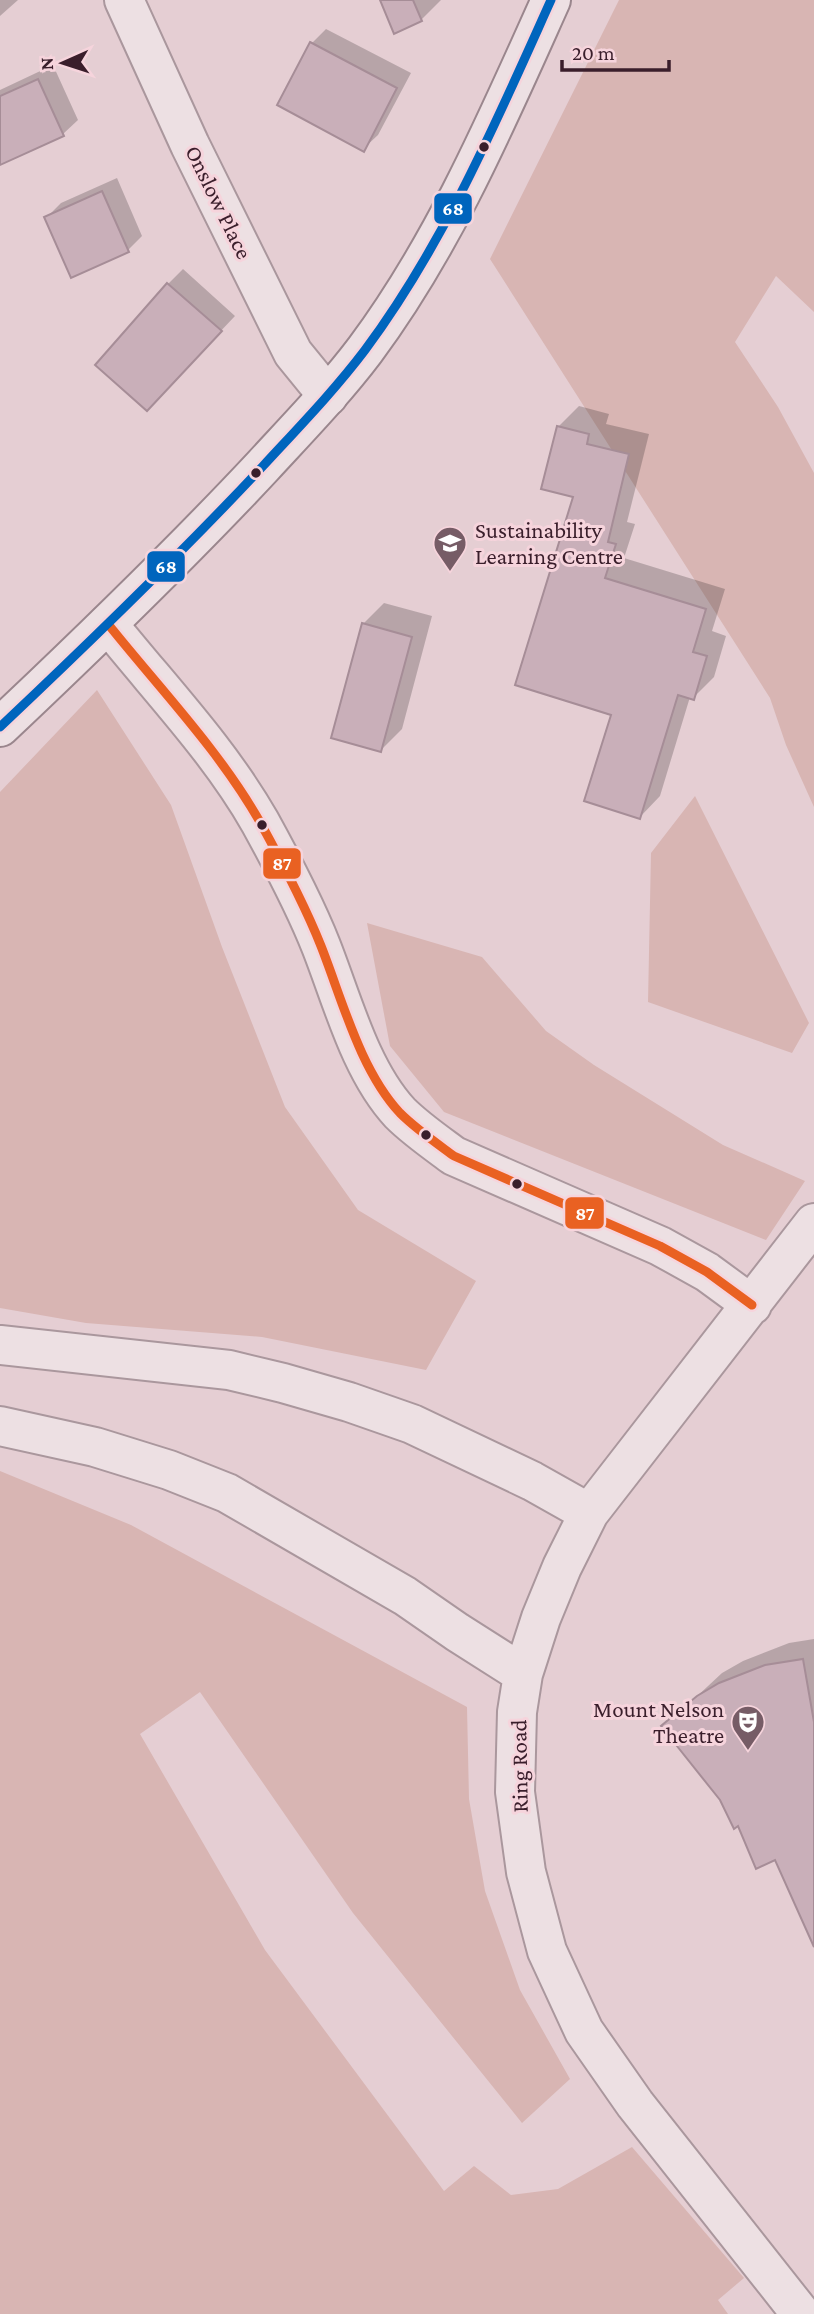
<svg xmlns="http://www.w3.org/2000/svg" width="814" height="2314" viewBox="0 0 814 2314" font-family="'Crimson Pro',serif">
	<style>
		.green { fill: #d8b5b3 }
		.shadow { fill: #0003 }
		.building { fill: #c9afb9; stroke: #a68d97; stroke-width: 2 }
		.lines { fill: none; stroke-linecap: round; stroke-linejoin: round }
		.street-casing { stroke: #aa979d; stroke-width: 42 }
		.secondary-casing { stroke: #9a868d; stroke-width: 42 }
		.street { stroke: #ede0e3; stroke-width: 38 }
		.secondary { stroke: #ede0e3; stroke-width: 38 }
		.bus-1-casing { stroke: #f6d4dc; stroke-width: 14 }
		.bus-2-casing { stroke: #f6d4dc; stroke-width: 14 }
		.bus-1 { stroke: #e96122; stroke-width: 9 }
		.bus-2 { stroke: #0065bd; stroke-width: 9 }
		.bus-dot { fill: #3a1e2b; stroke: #f6d4dc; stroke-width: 2.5 }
		.labels { text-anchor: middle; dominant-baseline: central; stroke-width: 6; stroke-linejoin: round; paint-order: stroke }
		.street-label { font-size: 23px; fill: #3a1e2b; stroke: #f6d4dc }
		.poi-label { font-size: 23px; fill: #3a1e2b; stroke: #f6d4dc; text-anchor: start }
		.line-badge { stroke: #f6d4dc; stroke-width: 2.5 }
		.badge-label { font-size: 19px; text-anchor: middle; font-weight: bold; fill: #fff }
	</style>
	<rect width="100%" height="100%" fill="#e5ced3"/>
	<!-- green -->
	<path class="green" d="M619 0H814V312L776 276 735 342 778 407 814 473V807L786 745 770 698 490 259Z
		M97 690 171 805 222 947 285 1107 358 1210 476 1281 426 1370 262 1337 86 1323 0 1308V792Z
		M695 796 809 1023 792 1053 648 1002 651 853Z
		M367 923 482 957 546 1031 594 1065 723 1145 805 1181 766 1240 444 1112 390 1046Z
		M0 1471 131 1525 467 1707 469 1799 485 1891 520 1990 570 2079 522 2123 353 1913 200 1692 140 1734 265 1950 444 2191 474 2166 511 2195 558 2189 632 2147 744 2278 718 2300 728 2314H0Z"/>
	<!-- shadow -->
	<path class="shadow" d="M0 0H18L0 16Z
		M381 0H441L421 20Z
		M326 29 411 73 378 135 363 149 312 43Z
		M53 65 78 120 63 134 6 161 0 148V90Z
		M117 178 142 236 128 250 46 218 61 203Z
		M183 269 235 316 161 394 168 284Z
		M579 406 609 414 606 424 649 434 627 522 635 524 624 558 725 589 712 631 726 636 714 677 693 698 690 697 660 796 640 817 613 713 575 496 558 427Z
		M384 603 432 616 402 729 381 750 363 624Z
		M814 1639V1943L776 1857 738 1823 722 1799 664 1727 722 1673 743 1661 789 1643Z"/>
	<!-- building -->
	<path class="building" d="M380 0H413L422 21 394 34Z
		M310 42 397 88 364 152 277 105Z
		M38 79 64 136 0 165V96Z
		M102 191 129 252 71 278 44 217Z
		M167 283 222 331 147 411 95 365Z
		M557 426 589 434 587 444 629 454 608 542 616 544 605 578 706 609 693 652 707 656 694 700 678 695 640 819 584 801 611 715 515 685 573 497 541 489Z
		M362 623 412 637 381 752 331 738Z
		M803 1659 814 1722V1947L775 1860 756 1869 738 1826 734 1829 720 1800 661 1726 697 1696 719 1683 765 1665Z"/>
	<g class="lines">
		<defs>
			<path id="street" d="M124 0 190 145 293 353 328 396
				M108 624C160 689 219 750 260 822 282 862 304 903 321 946 342 999 360 1070 400 1113 416 1129 435 1142 454 1156L660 1246 707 1272 752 1305
				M0 1345 229 1370 283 1383 349 1402 412 1424 532 1481 589 1513
				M0 1426 95 1447 169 1470 227 1493 405 1596 457 1632 523 1674
				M801 2314 635 2104 584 2031 547 1951 526 1872 515 1792 517 1712 523 1674 541 1618 562 1567 589 1513 814 1223"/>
			<path id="secondary" d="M0 727C90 642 179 556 263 466 298 428 334 391 365 350 444 244 497 120 551 0"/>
		</defs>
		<!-- street casing -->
		<use href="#street" class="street-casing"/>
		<!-- secondary casing -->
		<use href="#secondary" class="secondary-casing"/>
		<!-- street -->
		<use href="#street" class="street"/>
		<!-- secondary -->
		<use href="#secondary" class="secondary"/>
		<defs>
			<path id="bus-1" d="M108 624C160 689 219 750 260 822 282 862 304 903 321 946 342 999 360 1070 400 1113 416 1129 435 1142 454 1156L660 1246 707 1272 752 1305"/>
			<path id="bus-2" d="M0 727C90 642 179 556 263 466 298 428 334 391 365 350 444 244 497 120 551 0"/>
		</defs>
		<!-- bus-1 casing -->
		<use href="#bus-1" class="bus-1-casing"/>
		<!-- bus-2 casing -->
		<use href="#bus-2" class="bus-2-casing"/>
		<!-- bus-1 -->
		<use href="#bus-1" class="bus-1"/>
		<!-- bus-2 -->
		<use href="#bus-2" class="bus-2"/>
	</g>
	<!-- icons -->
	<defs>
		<symbol id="school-pin" viewBox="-11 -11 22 30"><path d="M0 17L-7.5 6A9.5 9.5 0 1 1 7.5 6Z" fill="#765c66" stroke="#f6d4dc"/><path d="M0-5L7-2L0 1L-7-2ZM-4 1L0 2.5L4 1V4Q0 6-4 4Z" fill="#fff"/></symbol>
		<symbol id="theatre-pin" viewBox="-11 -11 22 30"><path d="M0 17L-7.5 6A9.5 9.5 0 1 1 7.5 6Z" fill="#765c66" stroke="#f6d4dc"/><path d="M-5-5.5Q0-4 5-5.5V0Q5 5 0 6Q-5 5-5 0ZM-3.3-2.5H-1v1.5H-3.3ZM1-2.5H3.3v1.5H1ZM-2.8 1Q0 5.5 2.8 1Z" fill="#fff"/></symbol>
	</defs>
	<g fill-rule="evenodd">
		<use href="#school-pin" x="431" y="524" width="38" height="52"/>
		<use href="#theatre-pin" x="729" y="1703" width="38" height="52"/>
	</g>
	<!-- markers -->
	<g class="bus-dot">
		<circle cx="484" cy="147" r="6"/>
		<circle cx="256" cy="473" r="6"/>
		<circle cx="262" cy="825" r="6"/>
		<circle cx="426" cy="1135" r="6"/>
		<circle cx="517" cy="1184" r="6"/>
	</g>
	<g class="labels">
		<!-- street labels -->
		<g class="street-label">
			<text transform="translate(219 202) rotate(64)">Onslow Place</text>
			<text transform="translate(519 1766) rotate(-91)">Ring Road</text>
		</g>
		<!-- poi labels -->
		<g class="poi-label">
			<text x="475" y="530">Sustainability<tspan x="475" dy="26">Learning Centre</tspan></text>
			<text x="724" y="1709" text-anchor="end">Mount Nelson<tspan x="724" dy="26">Theatre</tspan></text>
		</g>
	</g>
	<g class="line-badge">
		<rect x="433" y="192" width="40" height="33" rx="7" fill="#0065bd"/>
		<rect x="146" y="550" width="40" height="33" rx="7" fill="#0065bd"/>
		<rect x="262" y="847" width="40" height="33" rx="7" fill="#e96122"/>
		<rect x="564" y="1196" width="41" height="34" rx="7" fill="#e96122"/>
	</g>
	<g class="badge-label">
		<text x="453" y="215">68</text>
		<text x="166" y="573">68</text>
		<text x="282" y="870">87</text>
		<text x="585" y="1220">87</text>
	</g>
	<!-- north arrow -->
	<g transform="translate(63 63) rotate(267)" stroke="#f6d4dc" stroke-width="5" paint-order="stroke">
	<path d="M0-5L12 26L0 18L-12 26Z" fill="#3a1e2b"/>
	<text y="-10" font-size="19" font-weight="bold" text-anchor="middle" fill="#3a1e2b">N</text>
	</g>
	<!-- scale -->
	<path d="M562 60v10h107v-10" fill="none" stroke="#3a1e2b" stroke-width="3.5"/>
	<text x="572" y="60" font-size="21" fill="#3a1e2b" stroke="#f6d4dc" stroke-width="5" paint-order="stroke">20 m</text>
</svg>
